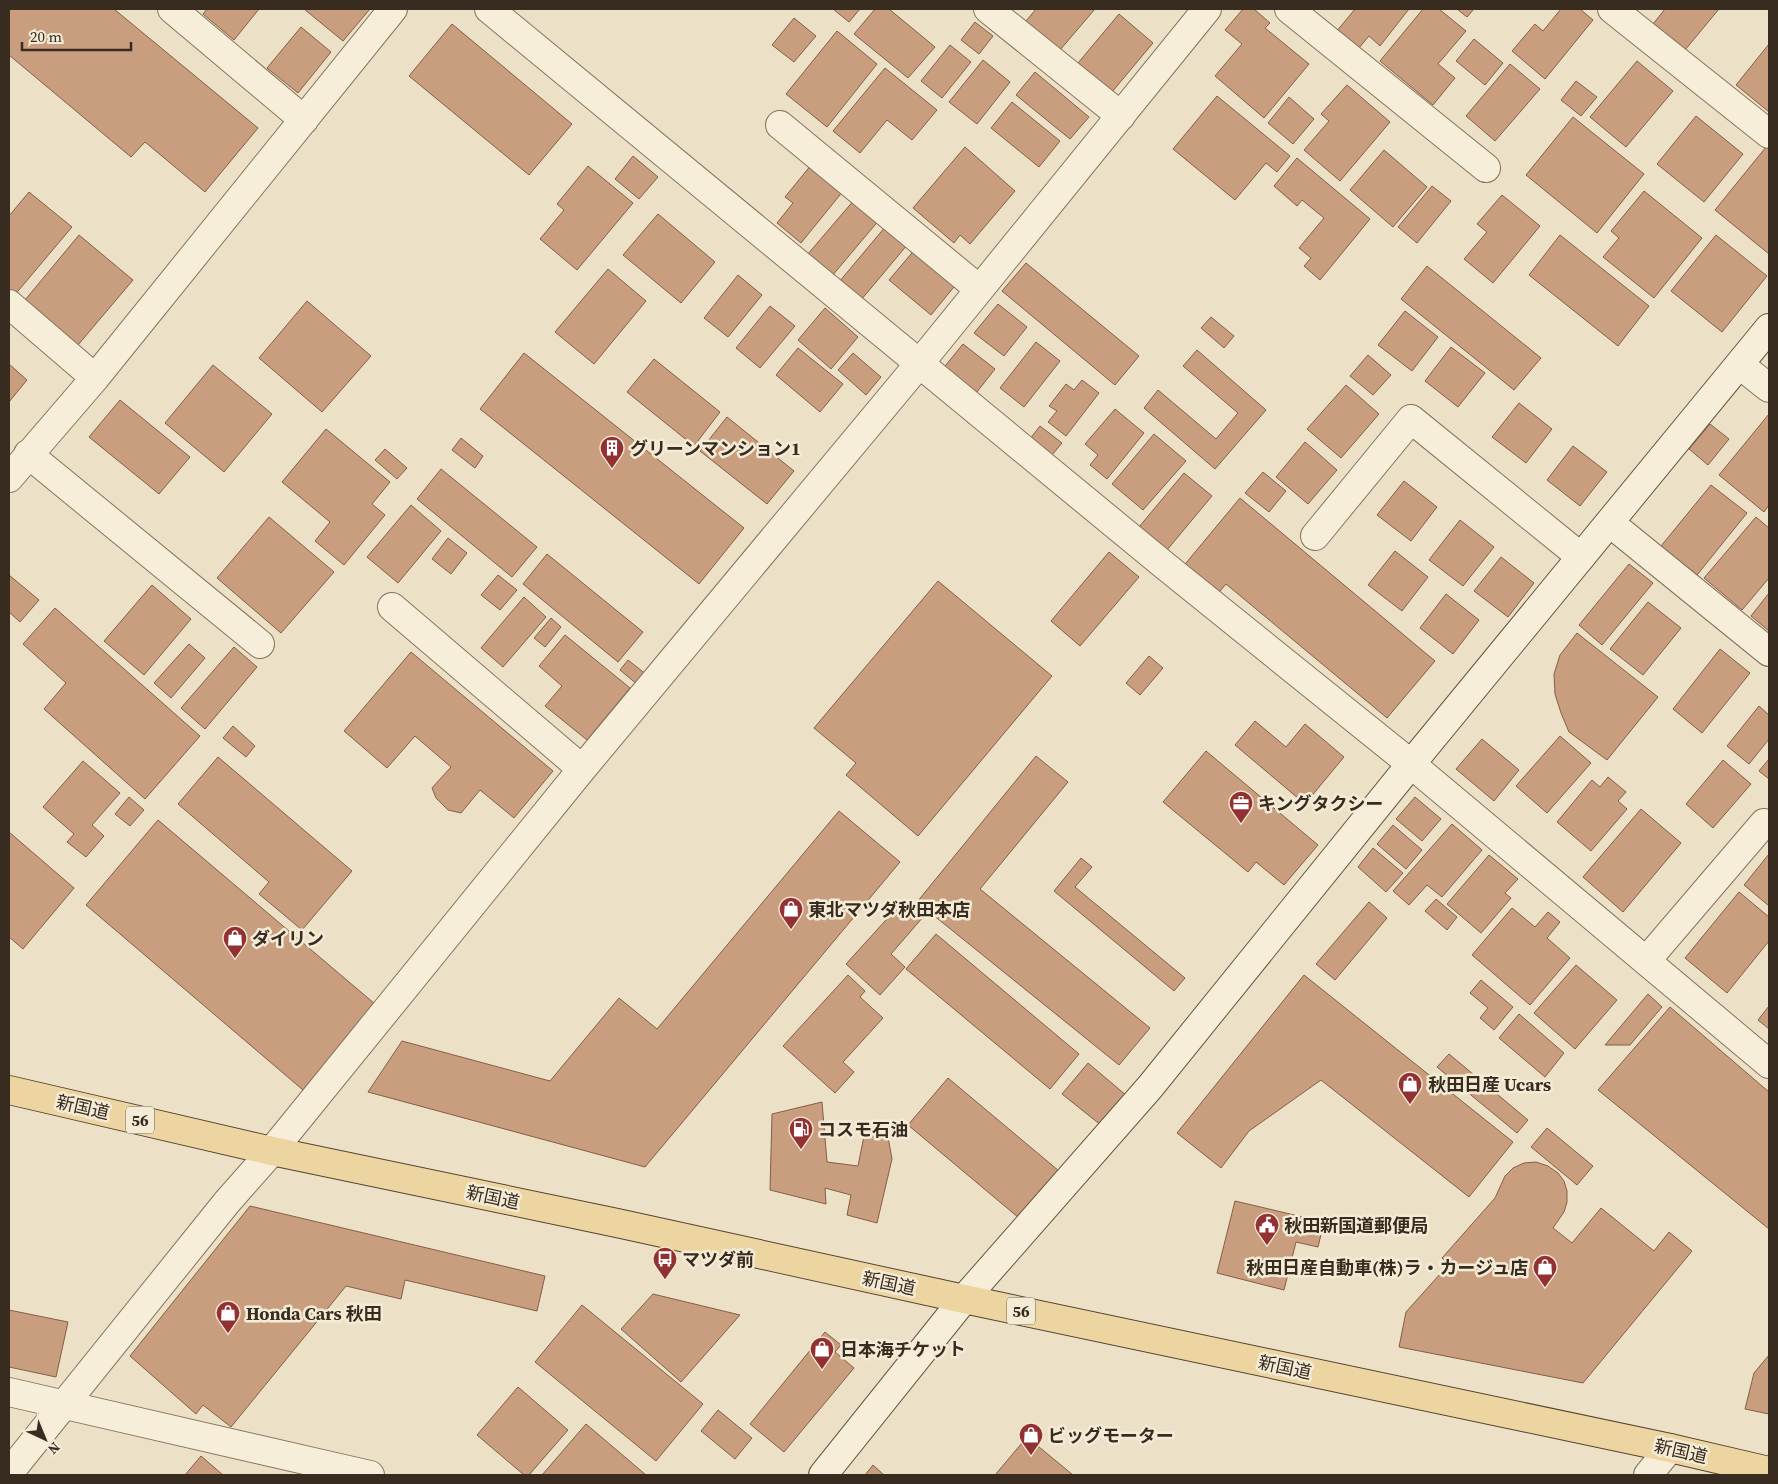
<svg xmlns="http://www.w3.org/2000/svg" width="1778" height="1484" viewBox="0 0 1778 1484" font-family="'Source Serif 4','Noto Sans JP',serif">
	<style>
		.building { fill: #c89e7f; stroke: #855e44 }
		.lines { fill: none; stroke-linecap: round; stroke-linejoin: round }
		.street-casing { stroke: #87735d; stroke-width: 30 }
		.secondary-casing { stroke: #695540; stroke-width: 30 }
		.primary-casing { stroke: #554231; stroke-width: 30 }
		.street { stroke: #f7eeda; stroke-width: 28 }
		.secondary { stroke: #f7eeda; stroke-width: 28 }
		.primary { stroke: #edd5a1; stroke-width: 28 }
		.labels { text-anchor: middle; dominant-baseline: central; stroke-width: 5; stroke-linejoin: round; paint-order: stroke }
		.shield { fill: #f4ebd6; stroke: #706557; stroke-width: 1 }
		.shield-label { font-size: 16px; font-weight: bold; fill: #382c20 }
		.poi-label { font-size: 18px; font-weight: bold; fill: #382c20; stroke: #f4ebd6; text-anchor: start }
		.street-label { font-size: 18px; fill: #382c20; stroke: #f4ebd6 }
	</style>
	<rect width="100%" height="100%" fill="#ece1c7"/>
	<!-- building -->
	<path class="building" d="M9 9H114L258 128 205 192 145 142 131 157 9 55Z
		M207 9H259L234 40 203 14Z
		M304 9H370L343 41Z
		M833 9H860L849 22Z
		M875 9H889L935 47 908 78 854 34Z
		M1036 9H1095L1060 50 1026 21Z
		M1243 9H1254L1270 23 1265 28 1309 64 1264 118 1215 76 1242 44 1225 30Z
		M1355 9H1409L1380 46 1369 36 1358 49 1336 32Z
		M1423 9H1439L1466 31 1438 64 1455 78 1433 105 1380 61Z
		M1457 9H1474L1467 17Z
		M1561 9H1580L1593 20 1545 79 1512 51 1535 24 1543 31Z
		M1665 9H1719L1685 50 1653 24Z
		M1119 14 1153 43 1112 92 1078 63Z
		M794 18 816 36 794 62 772 45Z
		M975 22 993 36 979 54 961 40Z
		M452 24 572 124 529 175 409 76Z
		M301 27 331 52 298 93 267 68Z
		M837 31 877 64 827 127 786 94Z
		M1474 39 1503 63 1485 85 1456 61Z
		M1769 44V112L1736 85Z
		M950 45 971 62 942 98 921 81Z
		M983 60 1010 82 977 124 949 102Z
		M1637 61 1673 91 1626 147 1590 117Z
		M1510 64 1540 89 1495 141 1466 116Z
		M885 68 937 110 912 140 887 120 860 153 833 131Z
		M1035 72 1089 117 1070 139 1016 95Z
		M1576 81 1597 97 1581 116 1561 100Z
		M1347 85 1390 122 1340 181 1304 150 1329 121 1321 114Z
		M1217 96 1290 156 1277 172 1266 163 1235 200 1173 149Z
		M1289 97 1314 119 1293 144 1268 123Z
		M1012 102 1060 141 1039 167 991 128Z
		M1696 116 1743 154 1704 202 1657 164Z
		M1573 117 1644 174 1597 233 1526 175Z
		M965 147 1015 191 970 244 960 235 954 243 913 208Z
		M1766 147 1769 150V254L1715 210Z
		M1384 150 1427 187 1393 227 1350 190Z
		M633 156 658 177 639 199 615 179Z
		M1297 158 1370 219 1320 280 1304 266 1311 258 1299 248 1324 218 1302 200 1297 206 1274 186Z
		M816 159 848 185 801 243 777 223 793 203 785 197Z
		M588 166 633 203 577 270 540 239 564 210 557 204Z
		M1432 186 1451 201 1417 243 1398 227Z
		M1644 191 1702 238 1654 298 1603 257 1619 238 1611 231Z
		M29 192 72 227 13 297 9 294V216Z
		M861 192 885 213 832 276 807 255Z
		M1502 195 1540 226 1493 283 1464 259 1487 232 1477 224Z
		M658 214 715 262 681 303 623 255Z
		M886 226 908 244 861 300 839 282Z
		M79 235 133 280 78 345 25 300Z
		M1560 235 1649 306 1618 346 1529 275Z
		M1716 235 1767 276 1722 332 1671 291Z
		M917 247 958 282 931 315 889 280Z
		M1026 263 1139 356 1115 385 1002 291Z
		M1427 266 1541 358 1514 390 1401 299Z
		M608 269 646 301 594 364 555 332Z
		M738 275 762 295 728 337 704 318Z
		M307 301 371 356 322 412 259 358Z
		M998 304 1027 327 1004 356 974 333Z
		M770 306 795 326 760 368 736 348Z
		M825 308 858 337 831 369 798 340Z
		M1405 311 1438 337 1412 371 1378 345Z
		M1211 317 1234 336 1224 348 1201 328Z
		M1036 342 1060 361 1024 407 1000 388Z
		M963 344 995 369 973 397 941 371Z
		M1451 347 1485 373 1458 407 1425 381Z
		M798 348 843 384 820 412 776 375Z
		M1197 350 1266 410 1215 469 1144 408 1158 390 1216 439 1238 413 1183 366Z
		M524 353 744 528 699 584 480 409Z
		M853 353 881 377 866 395 838 370Z
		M1368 355 1391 375 1373 395 1350 376Z
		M654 359 720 412 694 446 627 392Z
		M9 364 27 380 9 402Z
		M213 365 272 414 224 472 165 423Z
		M1082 380 1099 393 1066 436 1048 422 1057 411 1049 406 1066 384 1074 390Z
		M1346 385 1379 414 1341 458 1307 429Z
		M120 400 190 457 159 494 89 437Z
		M1519 403 1552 429 1526 463 1492 437Z
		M1115 409 1144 433 1107 479 1090 465 1098 455 1085 444Z
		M1769 414V505L1764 512 1719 475Z
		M727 417 794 471 767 504 700 451Z
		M1710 424 1729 439 1708 465 1689 449Z
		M1040 426 1062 443 1047 461 1026 444Z
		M326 429 390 482 372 504 385 515 344 565 315 541 330 522 282 482Z
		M1154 434 1186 461 1143 510 1112 484Z
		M461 438 483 456 475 468 452 450Z
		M1305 442 1337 470 1308 504 1276 477Z
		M1573 446 1607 472 1580 506 1547 480Z
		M385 449 407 468 397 479 375 460Z
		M441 469 537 547 512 577 417 499Z
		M1263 472 1286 491 1269 512 1245 493Z
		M1184 473 1212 496 1167 550 1139 527Z
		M1404 481 1437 507 1411 541 1377 515Z
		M1711 485 1747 513 1697 575 1661 546Z
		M1240 498 1435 661 1387 718 1226 584 1215 597 1181 569Z
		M411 505 441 531 398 583 367 557Z
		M269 517 334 572 281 633 217 578Z
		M1756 517 1769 528V578L1742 610 1704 578Z
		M1460 520 1494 547 1463 586 1429 560Z
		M448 538 467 553 451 574 432 559Z
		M1395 551 1428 577 1402 611 1368 585Z
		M1109 552 1139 577 1080 646 1051 621Z
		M547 554 643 632 618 662 523 584Z
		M1501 557 1534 583 1508 617 1474 591Z
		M1629 564 1653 583 1602 645 1579 625Z
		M9 575 39 600 20 622 9 612Z
		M498 575 517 590 500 610 481 595Z
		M938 581 1052 676 918 836 846 775 856 763 814 728Z
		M152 585 191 619 144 675 104 641Z
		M1769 593V631L1751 616Z
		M1446 594 1479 620 1453 654 1420 628Z
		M524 597 546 617 503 667 481 648Z
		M1648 602 1681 628 1643 675 1610 649Z
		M55 608 200 736 145 799 44 709 66 683 23 644Z
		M551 618 561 627 545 647 534 638Z
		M1577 633 1658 697 1607 760 1569 732 1561 713 1555 694 1554 674 1560 655Z
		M565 635 630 688 587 740 545 706 562 686 539 666Z
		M189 644 205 658 171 698 154 683Z
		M234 647 257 667 205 729 181 708Z
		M1720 649 1750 673 1702 733 1673 709Z
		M411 652 553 771 514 818 480 790 461 813 448 810 436 798 432 788 451 767 415 736 387 768 344 731Z
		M1149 656 1163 668 1140 695 1126 683Z
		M628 660 647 675 638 685 620 670Z
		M1759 706 1769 715V739L1749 764 1727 746Z
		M1255 721 1286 747 1305 724 1344 757 1305 804 1235 745Z
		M233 726 255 746 246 757 223 738Z
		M1560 736 1591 763 1547 813 1516 786Z
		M1482 739 1519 770 1494 801 1456 769Z
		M1206 751 1318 845 1284 885 1256 862 1248 872 1163 802Z
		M1036 756 1068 782 980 889 1150 1028 1119 1065 917 902Z
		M218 757 352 871 302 930 259 894 269 882 178 804Z
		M1769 759V779L1759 771Z
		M1723 760 1751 784 1713 828 1686 804Z
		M83 761 120 793 92 825 104 836 86 857 67 842 74 834 43 807Z
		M1608 777 1626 792 1618 801 1627 809 1591 851 1557 822 1592 780 1600 787Z
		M129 797 144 810 130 826 115 814Z
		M1415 797 1441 819 1422 841 1396 819Z
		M1641 809 1681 843 1623 912 1583 877Z
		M839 811 900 862 645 1167 368 1092 402 1041 550 1081 619 998 657 1029Z
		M158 820 375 1004 303 1090 86 905Z
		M1452 824 1482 850 1442 897 1427 885 1409 905 1393 891Z
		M1393 825 1422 850 1406 869 1377 844Z
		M9 832 74 888 23 949 9 937Z
		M1373 848 1403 873 1386 892 1358 867Z
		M1769 854V906L1744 885Z
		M1489 855 1518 879 1505 893 1511 898 1481 933 1447 904Z
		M1081 858 1092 867 1075 887 1185 978 1174 991 1054 891Z
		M1739 892 1769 917V941L1727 993 1685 958Z
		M905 899 924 916 891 954 905 967 880 995 846 964Z
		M1436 899 1457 917 1447 930 1425 911Z
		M1369 902 1387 918 1335 980 1316 964Z
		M1512 908 1535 927 1548 912 1560 922 1547 938 1570 958 1530 1005 1472 955Z
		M936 934 1079 1054 1050 1089 906 969Z
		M1576 965 1617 1000 1575 1049 1534 1013Z
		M848 975 865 991 860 997 883 1018 843 1062 854 1072 835 1093 783 1046Z
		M1304 975 1513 1142 1469 1197 1321 1080 1249 1131 1221 1168 1177 1133Z
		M1481 980 1513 1007 1494 1030 1480 1018 1488 1008 1470 993Z
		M1648 994 1662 1007 1630 1045H1605Z
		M1769 1006V1029L1758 1020Z
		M1670 1007 1769 1092V1229L1598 1090Z
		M1519 1014 1564 1053 1545 1077 1499 1038Z
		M1449 1054 1528 1120 1517 1133 1437 1067Z
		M1088 1063 1127 1096 1102 1126 1062 1094Z
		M948 1078 1059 1171 1019 1218 908 1125Z
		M822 1102 827 1162 858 1166 865 1131 888 1137 892 1159 877 1223 847 1215 851 1195 825 1188 826 1204 770 1190 772 1114Z
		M1547 1128 1593 1166 1577 1185 1531 1147Z
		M1536 1162 1548 1166 1558 1173 1564 1181 1567 1191V1202L1564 1212 1553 1228 1572 1243 1601 1208 1654 1251 1669 1232 1692 1251 1583 1383 1399 1347 1406 1312 1449 1264 1442 1258 1495 1198 1505 1176 1513 1168 1524 1163Z
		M1235 1201 1324 1222 1318 1247 1296 1242 1284 1290 1217 1273Z
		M250 1206 545 1276 537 1311 405 1280 401 1299 346 1286 231 1427 203 1405 196 1414 130 1356Z
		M653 1294 740 1315 681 1382 621 1329Z
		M582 1305 703 1404 656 1461 535 1362Z
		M9 1310 68 1322 56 1377 9 1367Z
		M825 1332 841 1345 835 1352 854 1368 784 1452 750 1424Z
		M1769 1355V1414L1745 1409 1754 1373Z
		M518 1387 568 1430 529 1475H524L477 1435Z
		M718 1410 752 1438 735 1459 701 1431Z
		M586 1424 646 1475H542Z
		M1027 1437 1073 1475H995Z
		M201 1456 223 1475H185Z
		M873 1465 884 1475H865Z"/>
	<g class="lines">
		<defs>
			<path id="street" d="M172 9 304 120
				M489 9 1164 565 1411 764 1769 1064
				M988 9 1121 116
				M1289 9 1486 168
				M1612 9 1769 134
				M780 125 979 289
				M9 304 95 378
				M1740 365 1769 388
				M28 454 260 644
				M9 478 95 378 393 9
				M1610 523 1769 652
				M1315 536 1411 419 1581 557
				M392 607 582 769
				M1646 961 1764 823
				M9 1392 370 1475
				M9 1473 227 1202 272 1151 582 769 919 364 1207 9
				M1648 1475 1670 1448"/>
			<path id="secondary" d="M823 1475 964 1299 1150 1087 1411 764 1769 328"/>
			<path id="primary" d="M9 1090 272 1151 617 1223 964 1299 1670 1448 1769 1471"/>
		</defs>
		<!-- street casing -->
		<use href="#street" class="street-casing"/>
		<!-- secondary casing -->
		<use href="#secondary" class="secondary-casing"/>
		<!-- primary casing -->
		<use href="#primary" class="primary-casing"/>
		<!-- street -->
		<use href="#street" class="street"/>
		<!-- secondary -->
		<use href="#secondary" class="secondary"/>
		<!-- primary -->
		<use href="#primary" class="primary"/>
	</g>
	<!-- icons -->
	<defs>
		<symbol id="building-pin" viewBox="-11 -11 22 30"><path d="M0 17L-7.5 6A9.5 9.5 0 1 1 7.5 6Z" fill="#933031" stroke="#f4ebd6"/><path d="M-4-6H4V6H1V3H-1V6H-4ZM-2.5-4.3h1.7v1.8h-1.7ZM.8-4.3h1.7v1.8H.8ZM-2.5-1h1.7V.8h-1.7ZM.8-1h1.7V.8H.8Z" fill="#fff"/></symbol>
		<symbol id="office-pin" viewBox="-11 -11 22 30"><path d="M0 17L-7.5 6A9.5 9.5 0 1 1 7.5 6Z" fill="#933031" stroke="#f4ebd6"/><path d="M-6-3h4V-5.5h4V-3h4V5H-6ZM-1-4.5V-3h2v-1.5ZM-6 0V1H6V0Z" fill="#fff"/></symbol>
		<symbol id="shop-pin" viewBox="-11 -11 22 30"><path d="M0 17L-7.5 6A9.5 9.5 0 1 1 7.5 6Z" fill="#933031" stroke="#f4ebd6"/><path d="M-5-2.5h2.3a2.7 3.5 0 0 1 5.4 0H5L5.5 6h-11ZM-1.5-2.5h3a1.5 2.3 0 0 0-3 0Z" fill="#fff"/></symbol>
		<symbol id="fuel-pin" viewBox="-11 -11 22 30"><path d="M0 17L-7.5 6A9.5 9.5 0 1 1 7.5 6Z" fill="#933031" stroke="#f4ebd6"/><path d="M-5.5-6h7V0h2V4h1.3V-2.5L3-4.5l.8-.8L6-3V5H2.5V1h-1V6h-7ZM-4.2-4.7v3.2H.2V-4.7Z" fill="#fff"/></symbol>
		<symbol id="civic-pin" viewBox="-11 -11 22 30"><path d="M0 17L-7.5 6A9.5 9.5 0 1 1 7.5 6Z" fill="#933031" stroke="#f4ebd6"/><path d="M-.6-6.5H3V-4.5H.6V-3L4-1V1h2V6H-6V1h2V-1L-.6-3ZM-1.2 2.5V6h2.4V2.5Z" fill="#fff"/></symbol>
		<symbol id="bus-pin" viewBox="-11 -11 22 30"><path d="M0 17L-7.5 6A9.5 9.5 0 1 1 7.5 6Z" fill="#933031" stroke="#f4ebd6"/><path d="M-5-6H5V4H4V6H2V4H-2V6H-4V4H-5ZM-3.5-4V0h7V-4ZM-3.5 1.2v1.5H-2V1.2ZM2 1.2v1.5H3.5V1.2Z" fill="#fff"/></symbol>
	</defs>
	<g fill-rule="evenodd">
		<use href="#building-pin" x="598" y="434" width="28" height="38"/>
		<use href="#office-pin" x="1227" y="789" width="28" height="38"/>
		<use href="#shop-pin" x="777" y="895" width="28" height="38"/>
		<use href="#shop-pin" x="221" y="924" width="28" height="38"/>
		<use href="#shop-pin" x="1396" y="1070" width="28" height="38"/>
		<use href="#fuel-pin" x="787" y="1115" width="28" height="38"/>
		<use href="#civic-pin" x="1253" y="1211" width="28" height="38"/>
		<use href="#bus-pin" x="651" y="1245" width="28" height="38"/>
		<use href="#shop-pin" x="1531" y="1253" width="28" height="38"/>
		<use href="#shop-pin" x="214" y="1299" width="28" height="38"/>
		<use href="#shop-pin" x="808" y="1335" width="28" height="38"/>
		<use href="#shop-pin" x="1017" y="1421" width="28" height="38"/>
	</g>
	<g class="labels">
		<!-- shield labels -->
		<g class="shield">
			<rect x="126" y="1106.5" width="28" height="27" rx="4"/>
			<rect x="1007" y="1297.5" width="28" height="27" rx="4"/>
		</g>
		<g class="shield-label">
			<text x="140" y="1120">56</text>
			<text x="1021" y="1311">56</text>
		</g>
		<!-- poi labels -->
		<g class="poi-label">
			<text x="630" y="448">グリーンマンション1</text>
			<text x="1258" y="803">キングタクシー</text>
			<text x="808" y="909">東北マツダ秋田本店</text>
			<text x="252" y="938">ダイリン</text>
			<text x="1428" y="1084">秋田日産 Ucars</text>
			<text x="818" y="1129">コスモ石油</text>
			<text x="1284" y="1225">秋田新国道郵便局</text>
			<text x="682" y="1259">マツダ前</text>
			<text x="1528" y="1267" text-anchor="end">秋田日産自動車(株)ラ・カージュ店</text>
			<text x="246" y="1313">Honda Cars 秋田</text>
			<text x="840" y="1349">日本海チケット</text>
			<text x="1048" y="1435">ビッグモーター</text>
		</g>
		<!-- street labels -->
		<g class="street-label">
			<text transform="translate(83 1107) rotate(13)">新国道</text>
			<text transform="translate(493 1197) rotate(12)">新国道</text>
			<text transform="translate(889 1283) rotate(12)">新国道</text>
			<text transform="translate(1285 1367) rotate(12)">新国道</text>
			<text transform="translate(1681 1451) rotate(13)">新国道</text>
		</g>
	</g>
	<!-- border -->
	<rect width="1778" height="1484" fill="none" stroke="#382c20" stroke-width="20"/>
	<!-- north arrow -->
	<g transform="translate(45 1439) rotate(136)" stroke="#f4ebd6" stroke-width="4" paint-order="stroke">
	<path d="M0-4L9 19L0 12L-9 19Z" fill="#382c20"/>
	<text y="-8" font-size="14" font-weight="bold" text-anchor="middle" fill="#382c20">N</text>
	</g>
	<!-- scale -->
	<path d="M22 42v8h109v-8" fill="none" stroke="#382c20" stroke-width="2.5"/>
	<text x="30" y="42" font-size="15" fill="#382c20" stroke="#f4ebd6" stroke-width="4" paint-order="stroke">20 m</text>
</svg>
